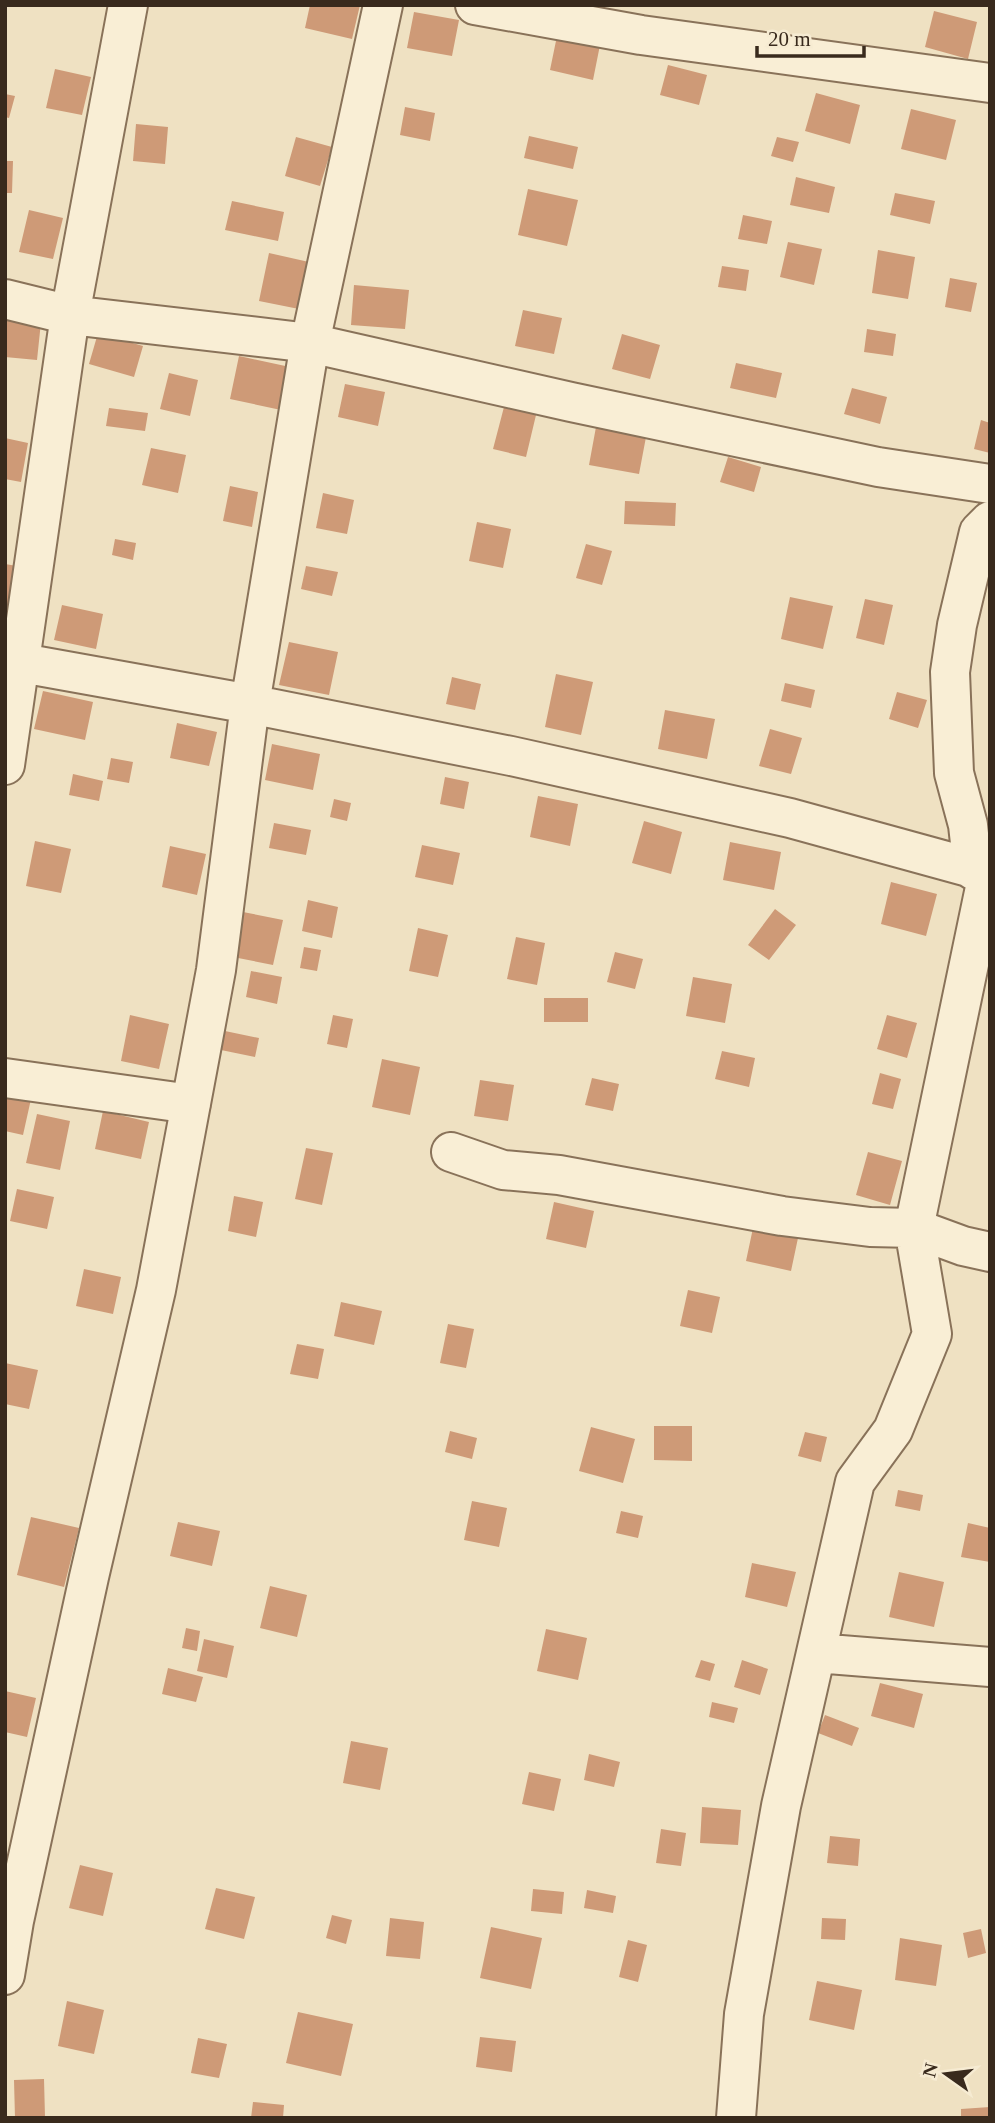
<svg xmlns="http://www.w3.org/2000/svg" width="995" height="2123" viewBox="0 0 995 2123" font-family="Georgia,serif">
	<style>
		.building { fill: #ce9a77 }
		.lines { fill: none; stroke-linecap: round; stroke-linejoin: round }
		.minor-casing { stroke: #897259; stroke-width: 42 }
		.minor { stroke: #f9eed5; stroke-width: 38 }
	</style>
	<rect width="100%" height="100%" fill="#efe1c2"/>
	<!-- building -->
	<path class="building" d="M310 5H360L352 39 305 28Z
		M934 11 977 22 968 59 925 47Z
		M414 12 459 20 452 56 407 48Z
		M557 36 600 45 593 80 550 70Z
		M668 65 707 75 699 105 660 95Z
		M55 69 91 77 82 115 46 108Z
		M816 93 860 105 850 144 805 131Z
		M5 94 15 96 9 118 5 117Z
		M405 107 435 113 430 141 400 135Z
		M911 109 956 120 946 160 901 149Z
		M136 124 168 127 165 164 133 161Z
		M529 136 578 147 573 169 524 158Z
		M296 137 332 147 320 186 285 176Z
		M777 137 799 142 793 162 771 156Z
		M5 161H13L12 193H5Z
		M796 177 835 187 829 213 790 205Z
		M528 189 578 200 567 246 518 235Z
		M895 193 935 201 930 224 890 215Z
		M232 201 284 212 278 241 225 230Z
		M29 210 63 218 53 259 19 252Z
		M743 215 772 221 767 244 738 239Z
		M788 242 822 249 814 285 780 277Z
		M878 250 915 257 908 299 872 293Z
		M269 253 309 262 299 309 259 301Z
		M722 266 749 270 746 291 718 287Z
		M950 278 977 283 971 312 945 307Z
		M354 285 409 290 405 329 351 325Z
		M523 310 562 318 554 354 515 346Z
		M5 319 41 322 37 360 5 357Z
		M867 329 896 334 893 356 864 352Z
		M98 333 143 346 134 377 89 364Z
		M622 334 660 345 650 379 612 369Z
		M239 356 290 367 281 410 230 399Z
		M736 363 782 373 776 398 730 388Z
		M169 373 198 380 190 416 160 409Z
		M345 384 385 392 378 426 338 417Z
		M852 388 887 397 880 424 844 414Z
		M504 407 536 415 526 457 493 449Z
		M109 408 148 413 145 431 106 426Z
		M981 420 990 423V453L974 449Z
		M596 427 646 437 639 474 589 465Z
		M5 438 28 443 21 482 5 479Z
		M151 448 186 455 178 493 142 485Z
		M728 457 761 467 754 492 720 482Z
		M230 486 258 492 252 527 223 521Z
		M323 493 354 500 347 534 316 528Z
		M625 501 676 503 675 526 624 524Z
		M477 522 511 529 503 568 469 561Z
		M115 539 136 543 133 560 112 555Z
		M586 544 612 551 602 585 576 578Z
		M5 564 23 567 14 611 5 609Z
		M306 566 338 572 332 596 301 589Z
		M790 597 833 606 823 649 781 639Z
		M865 599 893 605 884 645 856 638Z
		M62 605 103 614 96 649 54 640Z
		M289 642 338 652 329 695 279 685Z
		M556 674 593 682 581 735 545 727Z
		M452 677 481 684 475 710 446 704Z
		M785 683 815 690 811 708 781 701Z
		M43 691 93 702 85 740 34 729Z
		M897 692 927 700 918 728 889 719Z
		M665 710 715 719 707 759 658 749Z
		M177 723 217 732 209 766 170 758Z
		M770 729 802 738 791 774 759 766Z
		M272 744 320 754 313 790 265 780Z
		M111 758 133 762 129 783 107 779Z
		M73 774 103 781 99 801 69 795Z
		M445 777 469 782 464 809 440 804Z
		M538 796 578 804 570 846 530 837Z
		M334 799 351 803 347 821 330 817Z
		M644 821 682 832 671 874 632 863Z
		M274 823 311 830 306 855 269 848Z
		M35 841 71 849 61 893 26 886Z
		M730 842 781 852 774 890 723 880Z
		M422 845 460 853 453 885 415 877Z
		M170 846 206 854 197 895 162 887Z
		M891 882 937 894 926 936 881 924Z
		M308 900 338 907 332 938 302 931Z
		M775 909 796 925 769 960 748 945Z
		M243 912 283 920 273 965 233 957Z
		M418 928 448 935 438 977 409 971Z
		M516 937 545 943 537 985 507 979Z
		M304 947 321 950 317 971 300 968Z
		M615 952 643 959 635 989 607 982Z
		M251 971 282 977 277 1004 246 997Z
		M693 977 732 984 725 1023 686 1016Z
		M544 998H588V1022H544Z
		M130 1015 169 1024 159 1069 121 1061Z
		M333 1015 353 1019 347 1048 327 1044Z
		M887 1015 917 1023 907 1058 877 1049Z
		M225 1031 259 1038 255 1057 221 1050Z
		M722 1051 755 1058 749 1087 715 1079Z
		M382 1059 420 1067 410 1115 372 1107Z
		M880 1073 901 1079 893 1109 872 1104Z
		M592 1078 619 1084 613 1111 585 1105Z
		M480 1080 514 1085 508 1121 474 1116Z
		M5 1093 31 1099 23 1135 5 1131Z
		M103 1111 149 1122 141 1159 95 1149Z
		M37 1114 70 1121 60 1170 26 1163Z
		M306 1148 333 1153 322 1205 295 1199Z
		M868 1152 902 1161 890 1205 856 1195Z
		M17 1189 54 1197 47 1229 10 1221Z
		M234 1196 263 1202 256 1237 228 1231Z
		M554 1202 594 1211 586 1248 546 1239Z
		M753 1228 798 1238 791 1271 746 1261Z
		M84 1269 121 1277 113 1314 76 1306Z
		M688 1290 720 1297 712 1333 680 1326Z
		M341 1302 382 1311 374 1345 334 1336Z
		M448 1324 474 1329 466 1368 440 1363Z
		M297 1344 324 1349 318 1379 290 1374Z
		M5 1363 38 1370 29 1409 5 1404Z
		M654 1426H692V1461L654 1460Z
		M591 1427 635 1439 623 1483 579 1471Z
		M450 1431 477 1438 472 1459 445 1452Z
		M805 1432 827 1437 821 1462 798 1456Z
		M898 1490 923 1495 920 1511 895 1506Z
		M472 1501 507 1508 499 1547 464 1540Z
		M621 1511 643 1516 638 1538 616 1533Z
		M31 1517 79 1528 64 1587 17 1575Z
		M178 1522 220 1531 212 1566 170 1556Z
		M968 1523 990 1528V1562L961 1557Z
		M752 1563 796 1572 787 1607 745 1597Z
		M899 1572 944 1582 934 1627 889 1617Z
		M270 1586 307 1595 297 1637 260 1628Z
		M186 1628 200 1631 197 1651 182 1648Z
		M546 1629 587 1638 578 1680 537 1671Z
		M204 1639 234 1646 227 1678 197 1671Z
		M701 1660 715 1664 710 1681 695 1677Z
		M742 1660 768 1669 760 1695 734 1687Z
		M168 1668 203 1677 196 1702 162 1694Z
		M880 1683 923 1694 914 1728 871 1716Z
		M5 1691 36 1698 27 1737 5 1732Z
		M712 1702 738 1708 734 1723 709 1717Z
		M825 1715 859 1728 852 1746 818 1733Z
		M351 1741 388 1748 380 1790 343 1783Z
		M589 1754 620 1762 614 1787 584 1780Z
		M529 1772 561 1779 554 1811 522 1804Z
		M702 1807 741 1810 738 1845 700 1843Z
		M661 1829 686 1833 681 1866 656 1863Z
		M830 1836 860 1839 858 1866 827 1863Z
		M80 1865 113 1873 103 1916 69 1908Z
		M216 1888 255 1897 244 1939 205 1929Z
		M533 1889 564 1892 562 1914 531 1911Z
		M587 1890 616 1896 613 1913 584 1908Z
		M332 1915 352 1920 346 1944 326 1938Z
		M390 1918 424 1922 420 1959 386 1956Z
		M822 1918 846 1919 845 1940 821 1939Z
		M491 1927 542 1938 531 1989 480 1978Z
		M981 1929 986 1953 968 1958 963 1933Z
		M900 1938 942 1945 936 1986 895 1980Z
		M628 1940 647 1945 638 1982 619 1977Z
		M817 1981 862 1990 854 2030 809 2020Z
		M67 2001 104 2010 94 2054 58 2046Z
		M298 2012 353 2024 341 2076 286 2063Z
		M480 2037 516 2041 512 2072 476 2067Z
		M198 2038 227 2044 219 2078 191 2073Z
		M44 2079 45 2117 15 2118 14 2080Z
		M253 2102 284 2105 283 2118H251Z
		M990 2107V2118H961V2109Z"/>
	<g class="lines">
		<defs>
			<path id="minor" d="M475 5 641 35 990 83
				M5 299 70 315 310 343 571 402 878 467 990 484
				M5 660 250 704 511 756 790 818 990 873
				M5 765 70 315 128 5
				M973 870 968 825 954 773 950 672 957 625 979 532 990 521
				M5 1078 191 1104
				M451 1152 503 1170 559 1175 782 1216 870 1227 914 1228 963 1246 990 1252
				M816 1653 990 1667
				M5 1975 14 1921 89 1577 156 1290 216 970 250 704 310 343 383 5
				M736 2118 744 2014 781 1806 855 1482 893 1430 932 1334 914 1228 988 873"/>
		</defs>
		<!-- minor casing -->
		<use href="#minor" class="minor-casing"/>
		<!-- minor -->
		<use href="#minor" class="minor"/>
	</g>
	<!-- border -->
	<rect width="995" height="2123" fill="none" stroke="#392a1d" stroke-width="14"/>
	<!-- north arrow -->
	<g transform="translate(946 2074) rotate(284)" stroke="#f6ebd2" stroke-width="5" paint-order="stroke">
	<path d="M0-5L12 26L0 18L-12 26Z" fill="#392a1d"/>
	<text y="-10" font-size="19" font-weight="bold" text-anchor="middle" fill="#392a1d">N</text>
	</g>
	<!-- scale -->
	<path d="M757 46v10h107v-10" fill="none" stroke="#392a1d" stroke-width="3.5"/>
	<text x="768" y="46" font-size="21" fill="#392a1d" stroke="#f6ebd2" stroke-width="5" paint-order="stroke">20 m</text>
</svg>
